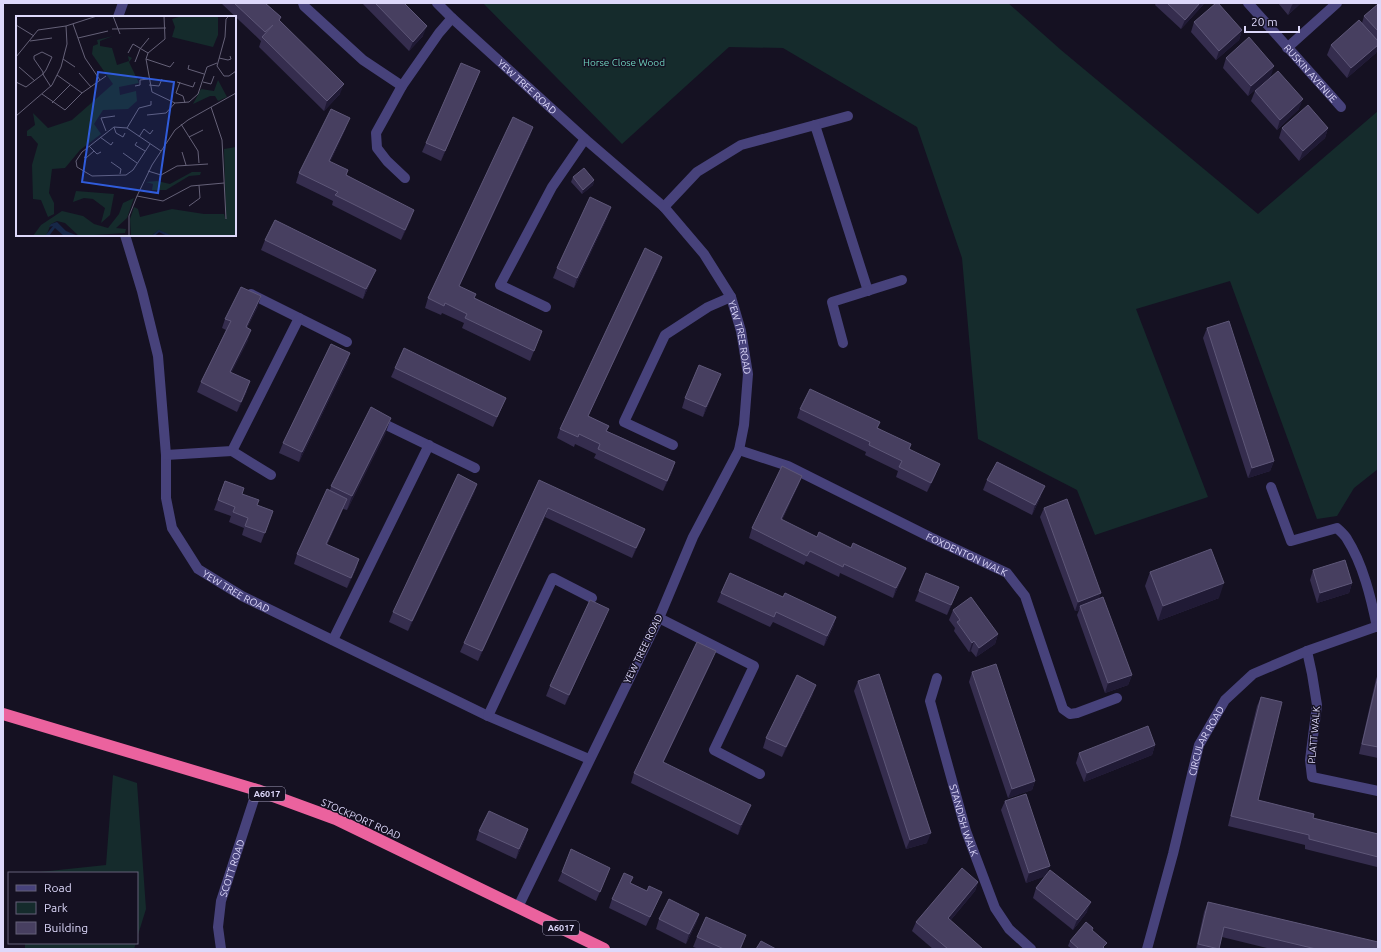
<svg xmlns="http://www.w3.org/2000/svg" width="1381" height="952" viewBox="0 0 1381 952" font-family="Ubuntu,sans-serif">
	<style>
		.green { fill: #152b2c }
		.lines { fill: none; stroke-linecap: round; stroke-linejoin: round }
		.minor { stroke: #47427b; stroke-width: 10 }
		.highway { stroke: #eb629e; stroke-width: 12 }
		.wall { fill: #352d4e }
		.shaded-wall { fill: #201a35 }
		.building { fill: #473f60; stroke: #5e5778 }
		.labels { text-anchor: middle; dominant-baseline: central; stroke-width: 3; stroke-linejoin: round; paint-order: stroke }
		.shield { fill: #151122; stroke: #a19cb9; stroke-width: 1 }
		.shield-label { font-size: 9px; font-weight: bold; fill: #ddd8fa }
		.park-label { font-size: 10px; fill: #6dd1bc; stroke: #151122 }
		.street-label { font-size: 10px; fill: #ddd8fa; stroke: #151122 }
		.inset-river { fill: none; stroke: #162747; stroke-width: 2 }
		.inset-road { fill: none; stroke: #656178; stroke-width: 1 }
		.view { fill: #305cdb; fill-opacity: 0.15; stroke: #305cdb; stroke-width: 2 }
		.inset-edge { fill: none; stroke: #ddd8fa; stroke-width: 2 }
	</style>
	<rect width="100%" height="100%" fill="#151122"/>
	<!-- green -->
	<path class="green" d="M483 3H1008L1061 50 1258 214 1378 111V469L1354 488 1337 516 1317 519 1230 281 1136 309 1208 497 1095 535 1077 490 978 439 962 258 917 127 783 48 729 47 622 144Z
		M113 775 137 783 146 909 137 938V873H30L106 865Z
		M25 943H136L134 949H25Z"/>
	<g class="lines">
		<!-- minor -->
		<g class="minor">
			<path d="M303 3 304 6 363 60 402 86"/>
			<path id="s1" d="M437 3 452 18 585 139 664 207 704 254 731 297 741 331 748 374 744 425 739 450 693 537 659 618 518 907"/>
			<path id="s2" d="M1248 3 1341 107"/>
			<path d="M118 17 123 3"/>
			<path d="M1287 48 1337 3"/>
			<path d="M815 125 848 116"/>
			<path d="M405 178 387 161 377 148 376 133 402 86 439 33 452 18"/>
			<path d="M664 207 697 172 741 145 815 125 868 291"/>
			<path id="s3" d="M125 235 142 291 158 356 166 455V498L172 528 198 569 242 596 488 716 589 759"/>
			<path d="M251 294 347 342"/>
			<path d="M546 307 500 285 552 187 585 139"/>
			<path d="M843 343 832 302 902 280"/>
			<path d="M376 420 475 468"/>
			<path d="M673 445 624 422 665 335 708 307 731 297"/>
			<path id="s4" d="M739 450 788 466 930 537 1007 573 1025 596 1063 709 1070 714 1077 713 1117 698"/>
			<path d="M232 451 271 475"/>
			<path d="M166 455 232 451 299 318"/>
			<path d="M1271 487 1291 541 1337 528C1340 531 1345 535 1347 539 1363 564 1371 598 1377 627"/>
			<path d="M659 618 754 666 714 750 760 774"/>
			<path d="M333 640 429 445"/>
			<path d="M1307 651 1312 674 1317 705 1310 760 1312 777 1378 791"/>
			<path id="s5" d="M937 678 930 701 966 831 995 908 1009 929 1031 949"/>
			<path d="M488 716 553 578 592 598"/>
			<path id="s6" d="M221 949 218 927 221 901 257 790"/>
			<path id="s7" d="M1147 949 1173 854 1199 745 1225 700 1253 674 1307 651 1378 626"/>
		</g>
		<!-- highway -->
		<path class="highway" d="M3 714 257 790 336 819 604 949"/>
	</g>
	<!-- wall -->
	<path class="wall" d="M221 3H265L281 17 279 21 340 94 324 111 259 47 261 41Z
		M362 3H404L423 36 409 51Z
		M1156 3H1204L1203 5 1181 29 1155 5Z
		M1278 3H1301L1288 15Z
		M1378 4V48L1376 53 1347 78 1327 55 1331 45 1362 23 1364 16Z
		M1194 22 1242 30 1239 40 1216 60 1191 32Z
		M1226 58 1271 76 1248 96 1223 68Z
		M480 71 476 81 441 161 422 152 426 143Z
		M1255 91 1299 109 1277 130 1251 101Z
		M533 127 530 136 459 286 475 298 542 331 530 361 462 328 464 323 442 313 441 315 425 308 428 298Z
		M346 128 330 162 347 175 411 219 401 240 332 205 333 201 296 183 299 173Z
		M1282 128H1328L1325 138 1299 161 1279 138Z
		M573 177 594 180 593 185 582 194 571 182Z
		M608 216 574 288 553 278 557 268Z
		M265 240 372 279 363 299 261 250Z
		M662 257 659 266 588 416 609 426 607 431 675 462 672 472 663 491 594 458 596 454 575 444 574 447 557 438 560 429Z
		M258 306 247 328 248 340 231 373 247 391 237 412 197 392 201 382 226 330 222 328 225 319Z
		M1207 328 1274 461 1270 471 1248 478 1203 338Z
		M350 353 347 363 299 462 279 453 283 443Z
		M395 368 506 398 502 407 493 427 391 377Z
		M717 384 703 417 682 408 685 398Z
		M800 409 878 428 909 449 936 474 927 492 896 477 898 471 865 455 866 452 797 418Z
		M386 432 347 510 343 509 327 545 359 559 356 569 347 588 294 564 297 554 330 490 331 486Z
		M802 476 798 486 782 520 817 537 851 548 906 568 902 578 893 598 840 573 839 577 806 561 804 565 749 538 752 528Z
		M539 480 641 539 632 558 545 517 478 661 460 652 464 643Z
		M987 480 1041 496 1032 515 983 490Z
		M225 481 257 505 273 511 261 543 242 535 244 528 229 522 231 516 214 510Z
		M477 484 474 493 408 631 389 622 393 612Z
		M1044 508 1099 599 1132 675 1128 685 1105 693 1077 615 1079 610 1075 611 1040 517Z
		M1313 570 1352 583 1349 593 1317 603 1310 580Z
		M1150 572 1219 598 1158 621 1145 586Z
		M919 591 955 597 947 615 915 601Z
		M721 593 783 597 836 617 833 627 824 646 773 622 770 627 717 602Z
		M953 610 998 634 995 644 976 657 971 651 969 652 954 631 955 628 949 620Z
		M605 618 565 705 546 696 550 686Z
		M712 661 663 763 747 814 738 835 631 783 634 773Z
		M972 672 1035 781 1032 790 1008 798 969 682Z
		M1378 674V758L1359 754 1376 679Z
		M858 681 927 843 906 849 854 691Z
		M813 694 782 757 763 748 766 738Z
		M1261 697 1258 800 1313 818 1378 834V864L1377 867 1305 849V845L1228 826 1257 706Z
		M1155 745 1152 755 1084 782 1076 763 1079 753Z
		M1005 801 1047 875 1087 912 1073 930 1033 898 1036 888 1045 876 1026 883 1001 810Z
		M528 829 525 839 516 859 476 840 479 831Z
		M610 868 596 901 558 881 562 872Z
		M978 882 975 891 950 921 983 949H933L912 931 916 922Z
		M631 883 647 891 658 901 646 926 609 908 612 899Z
		M1208 902 1378 949H1271L1222 937 1219 949H1196L1204 912Z
		M699 914 696 923 686 944 656 929 659 919Z
		M746 935 741 949H699L693 947 697 937Z
		M1070 941 1105 948 1104 949H1105H1072L1068 946Z"/>
	<!-- shaded-wall -->
	<path class="shaded-wall" d="M1200 3H1204L1203 5 1181 29 1185 20Z
		M1294 3H1301L1288 15 1292 5Z
		M427 26 423 36 409 51 413 42Z
		M1242 30 1239 40 1216 60 1219 51Z
		M1378 45V48L1376 53 1347 78 1351 68Z
		M1274 66 1271 76 1248 96 1251 86Z
		M480 71 476 81 441 161 445 151Z
		M344 84 340 94 324 111 327 101Z
		M1303 99 1299 109 1277 130 1280 120Z
		M350 118 346 128 326 171 329 161Z
		M533 127 530 136 455 296 459 286Z
		M1328 128 1325 138 1299 161 1303 151Z
		M594 180 593 185 582 194 583 190Z
		M611 207 608 216 574 288 577 278Z
		M414 210 411 219 401 240 405 230Z
		M662 257 659 266 584 425 588 416Z
		M376 270 372 279 363 299 366 289Z
		M261 296 258 306 242 337 246 327Z
		M251 330 248 340 227 382 230 372Z
		M350 353 347 363 299 462 302 452Z
		M721 374 717 384 703 417 706 407Z
		M250 381 247 391 237 412 241 402Z
		M391 418 386 432 347 510 352 496Z
		M1274 461 1270 471 1248 478 1252 468Z
		M675 462 672 472 663 491 667 481Z
		M940 464 936 474 927 492 931 483Z
		M802 476 798 486 777 529 781 519Z
		M477 484 474 493 408 631 412 621Z
		M1045 486 1041 496 1032 515 1035 505Z
		M347 499 343 508 322 554 326 544Z
		M548 508 545 517 478 661 482 651Z
		M645 529 641 539 632 558 636 548Z
		M359 559 356 569 347 588 351 578Z
		M906 568 902 578 893 598 896 588Z
		M1224 583 1219 598 1158 621 1163 606Z
		M1352 583 1349 593 1317 603 1320 593Z
		M959 587 955 597 947 615 951 605Z
		M1101 593 1098 603 1080 606 1079 610 1075 611 1078 602Z
		M609 609 605 618 565 705 569 695Z
		M836 617 833 627 824 646 827 636Z
		M998 634 995 644 976 657 979 648Z
		M974 641 971 651 969 652 972 643Z
		M716 651 712 661 659 772 663 762Z
		M1132 675 1128 685 1105 693 1108 683Z
		M816 685 813 694 782 757 786 747Z
		M1155 745 1152 755 1084 782 1087 773Z
		M1035 781 1032 790 1008 798 1012 789Z
		M751 805 747 814 738 835 741 825Z
		M528 829 525 839 516 859 519 849Z
		M931 833 927 843 906 849 910 840Z
		M1050 866 1046 876 1026 883 1029 873Z
		M978 882 975 891 944 928 948 918Z
		M1091 902 1087 912 1073 930 1077 920Z
		M699 914 696 923 686 944 689 934Z"/>
	<!-- building -->
	<path class="building" d="M234 3H265L281 17 279 20 344 84 327 101 262 37 273 25 265 32Z
		M375 3H404L427 26 413 42Z
		M1167 3H1200L1185 20Z
		M1216 3H1218L1242 30 1219 51 1194 22Z
		M1378 4V31L1364 16Z
		M1359 20 1378 41V45L1351 68 1331 45Z
		M1249 37 1274 66 1251 86 1226 58Z
		M461 63 480 71 445 151 426 143Z
		M1278 71 1303 99 1280 120 1255 91Z
		M1308 105 1328 128 1303 151 1282 128Z
		M331 109 350 118 329 161 348 170 346 175 414 210 405 230 335 195 338 192 299 173Z
		M513 117 533 127 459 286 476 294 474 298 542 331 534 351 465 318 467 314 445 303 444 306 428 298Z
		M584 168 594 180 583 190 573 177Z
		M590 197 611 207 577 278 557 268Z
		M275 220 376 270 366 289 265 240Z
		M645 248 662 257 588 416 609 426 606 431 675 462 667 481 598 449 600 444 579 434 578 437 560 429Z
		M241 287 261 296 246 327 251 330 230 372 250 381 241 402 201 382 231 321 225 319Z
		M1229 321 1274 461 1252 468 1207 328Z
		M331 344 350 353 302 452 283 443Z
		M404 348 506 398 497 417 395 368Z
		M699 365 721 374 706 407 685 398Z
		M810 389 880 422 877 428 911 444 909 449 940 464 931 483 899 467 902 461 869 445 870 442 800 409Z
		M371 407 391 418 352 496 331 486Z
		M997 462 1045 486 1035 505 987 480Z
		M782 466 802 476 781 519 817 537 819 532 851 548 853 543 906 568 896 588 844 564 843 567 810 551 807 556 752 528Z
		M458 474 477 484 412 621 393 612Z
		M539 480 645 529 636 548 548 508 482 651 464 643Z
		M225 481 244 488 242 494 259 500 257 505 273 511 265 533 245 526 248 518 233 512 235 507 218 500Z
		M327 489 347 499 326 544 359 559 351 578 297 554Z
		M1067 499 1101 593 1078 602 1044 508Z
		M1211 549 1224 583 1163 606 1150 572Z
		M1345 560 1352 583 1320 593 1313 570Z
		M730 573 783 597 785 593 836 617 827 636 776 612 774 617 721 593Z
		M926 573 959 587 951 605 919 591Z
		M971 597 998 634 979 648 974 641 972 643 957 622 960 620 953 610Z
		M1103 597 1132 675 1108 683 1080 606Z
		M590 600 609 609 569 695 550 686Z
		M697 642 716 651 663 762 751 805 741 825 634 773Z
		M996 664 1035 781 1012 789 972 672Z
		M879 674 931 833 910 840 858 681Z
		M797 675 816 685 786 747 766 738Z
		M1378 676V747L1362 744Z
		M1261 697 1282 702 1258 800 1314 814 1313 818 1378 834V857L1309 839V835L1231 816Z
		M1148 726 1155 745 1087 773 1079 753Z
		M1026 794 1050 866 1029 873 1005 801Z
		M489 811 528 829 519 849 479 831Z
		M571 849 610 868 600 892 562 872Z
		M962 868 978 882 948 918 983 949H948L916 922Z
		M1050 870 1091 902 1077 920 1036 888Z
		M624 873 633 877 630 883 647 891 649 886 662 892 650 917 612 899Z
		M669 899 699 914 689 934 659 919Z
		M1208 902 1378 942V949H1316L1224 927 1219 949 1198 944Z
		M706 917 746 935 740 949H724L697 937Z
		M1086 922 1093 928 1092 930 1107 943 1103 947 1105 949H1079L1070 941Z
		M761 941 776 949H756Z"/>
	<g class="labels">
		<!-- shield labels -->
		<g class="shield">
			<rect x="249" y="787" width="36" height="14" rx="3"/>
			<rect x="543" y="921" width="36" height="14" rx="3"/>
		</g>
		<g class="shield-label">
			<text x="267" y="794">A6017</text>
			<text x="561" y="928">A6017</text>
		</g>
		<!-- park labels -->
		<g class="park-label">
			<text x="624" y="62">Horse Close Wood</text>
		</g>
		<!-- street labels -->
		<g class="street-label">
			<text stroke="none"><textPath href="#s2" startOffset="94">RUSKIN AVENUE</textPath></text>
			<text stroke="none"><textPath href="#s1" startOffset="123">YEW TREE ROAD</textPath></text>
			<text stroke="none"><textPath href="#s1" startOffset="459">YEW TREE ROAD</textPath></text>
			<text stroke="none"><textPath href="#s4" startOffset="251">FOXDENTON WALK</textPath></text>
			<text stroke="none"><textPath href="#s3" startOffset="391">YEW TREE ROAD</textPath></text>
			<text transform="translate(643 649) rotate(-64)">YEW TREE ROAD</text>
			<text transform="translate(1314 735) rotate(-85)">PLATT WALK</text>
			<text stroke="none"><textPath href="#s7" startOffset="217">CIRCULAR ROAD</textPath></text>
			<text transform="translate(361 819) rotate(24)">STOCKPORT ROAD</text>
			<text stroke="none"><textPath href="#s5" startOffset="148">STANDISH WALK</textPath></text>
			<text stroke="none"><textPath href="#s6" startOffset="83">SCOTT ROAD</textPath></text>
		</g>
	</g>
	<!-- overview -->
	<g transform="translate(16 16)">
		<rect width="220" height="220" fill="#151122"/>
		<path d="M166 0H202V19L197 31 156 21 159 11 156 3ZM97 20 84 25V30L96 32 101 49 113 45 112 40 116 42 113 46 123 67 103 71 104 79 120 75 121 85 112 93 87 94 78 108 85 118 64 134 49 152 36 153 33 177 38 187V198L32 201 25 184 17 183 16 149 22 128 15 120H11V115L19 109 17 97 32 112 56 104 97 68 76 38 77 30 82 28 81 24ZM202 64 211 81 202 85 199 80H194L177 88 185 73 198 75ZM220 131V150H217H220V220H155L143 214 135 220H115L114 203 118 191 122 193 124 201 156 193 188 198H208L210 204 208 133ZM176 156H185L184 159 173 160 150 174H136L137 168 130 166 141 165 154 168ZM60 175 98 178 94 199 85 207 89 192 77 183 68 182 57 186ZM118 182 111 202 100 212 110 213 109 217 63 220 49 207 41 205 35 208 30 220H17L25 209 46 195 67 200 78 208 92 212 103 198 107 187Z" fill="#152b2c"/>
		<path d="M41 206 50 215 62 220H48L39 212 33 220H29L37 210 33 211 35 208Z" fill="#162747"/>
		<path class="inset-river" d="M137 220 143 215 154 220"/>
		<path class="inset-road" d="M97 0 104 18M148 0 149 23 132 37 130 43 136 76 159 87 173 86 182 78 191 51 201 47M213 0 210 3 209 21 201 50 208 60H213L220 55M57 8 69 42 84 64M0 9 18 20M96 13 150 12M62 22 92 15M14 25 36 22M112 37 117 28 132 37M0 41 22 14 50 10M203 42 212 44 215 43 214 40M47 43 59 51M130 43 154 51 158 46M119 46 124 33 133 22M173 49 172 53 188 58M3 51 19 65M63 57 75 71M41 59 66 77 90 60M0 66 10 71 27 58 30 54 36 41 26 36 18 40V43L27 56V58L28 60 35 71M161 66 177 71 179 66M164 66 160 77 167 80 169 87M187 66 195 68 198 60M133 69 143 70 146 63M119 70 124 69V64L132 63M26 78 49 94 66 77M36 87 54 69M195 91 206 124 210 203M131 99 150 97 159 87M0 100 36 69 45 51 51 28 50 10 81 0M165 108 182 135 183 147M98 111 100 117 107 121 109 117M111 112 123 92 135 89V85M90 115 85 102 99 100M84 121 95 129 97 126M123 121 128 113 134 118 137 114M173 121 187 114M121 126 119 129 129 135M134 128 117 154 110 159 76 160 61 151 60 145 66 136 98 111 111 112 145 135M73 130 81 138 85 136M166 136 170 149M107 137 121 147M68 141 70 142 78 135M95 146 105 153 104 158M132 155 145 159 161 150 192 148M121 180 147 185 175 170 208 167M173 190 184 182 183 169M113 220V200L121 180 136 149 159 114 172 104 220 77"/>
		<path class="view" d="M82 56 158 66 142 177 66 166Z"/>
		<rect width="220" height="220" class="inset-edge"/>
	</g>
	<!-- border -->
	<rect width="1381" height="952" fill="none" stroke="#ddd8fa" stroke-width="8"/>
	<!-- legend -->
	<rect x="8" y="872" width="130" height="72" fill="#151122" stroke="#656178"/>
	<rect x="16" y="885" width="20" height="6" fill="#47427b" stroke="#656178"/>
	<text x="44" y="892" font-size="12" fill="#ddd8fa">Road</text>
	<rect x="16" y="902" width="20" height="12" fill="#152b2c" stroke="#656178"/>
	<text x="44" y="912" font-size="12" fill="#ddd8fa">Park</text>
	<rect x="16" y="922" width="20" height="12" fill="#473f60" stroke="#656178"/>
	<text x="44" y="932" font-size="12" fill="#ddd8fa">Building</text>
	<!-- scale -->
	<path d="M1245 26v6h54v-6" fill="none" stroke="#ddd8fa" stroke-width="2"/>
	<text x="1251" y="26" font-size="12" fill="#ddd8fa" stroke="#151122" stroke-width="3" paint-order="stroke">20 m</text>
</svg>
